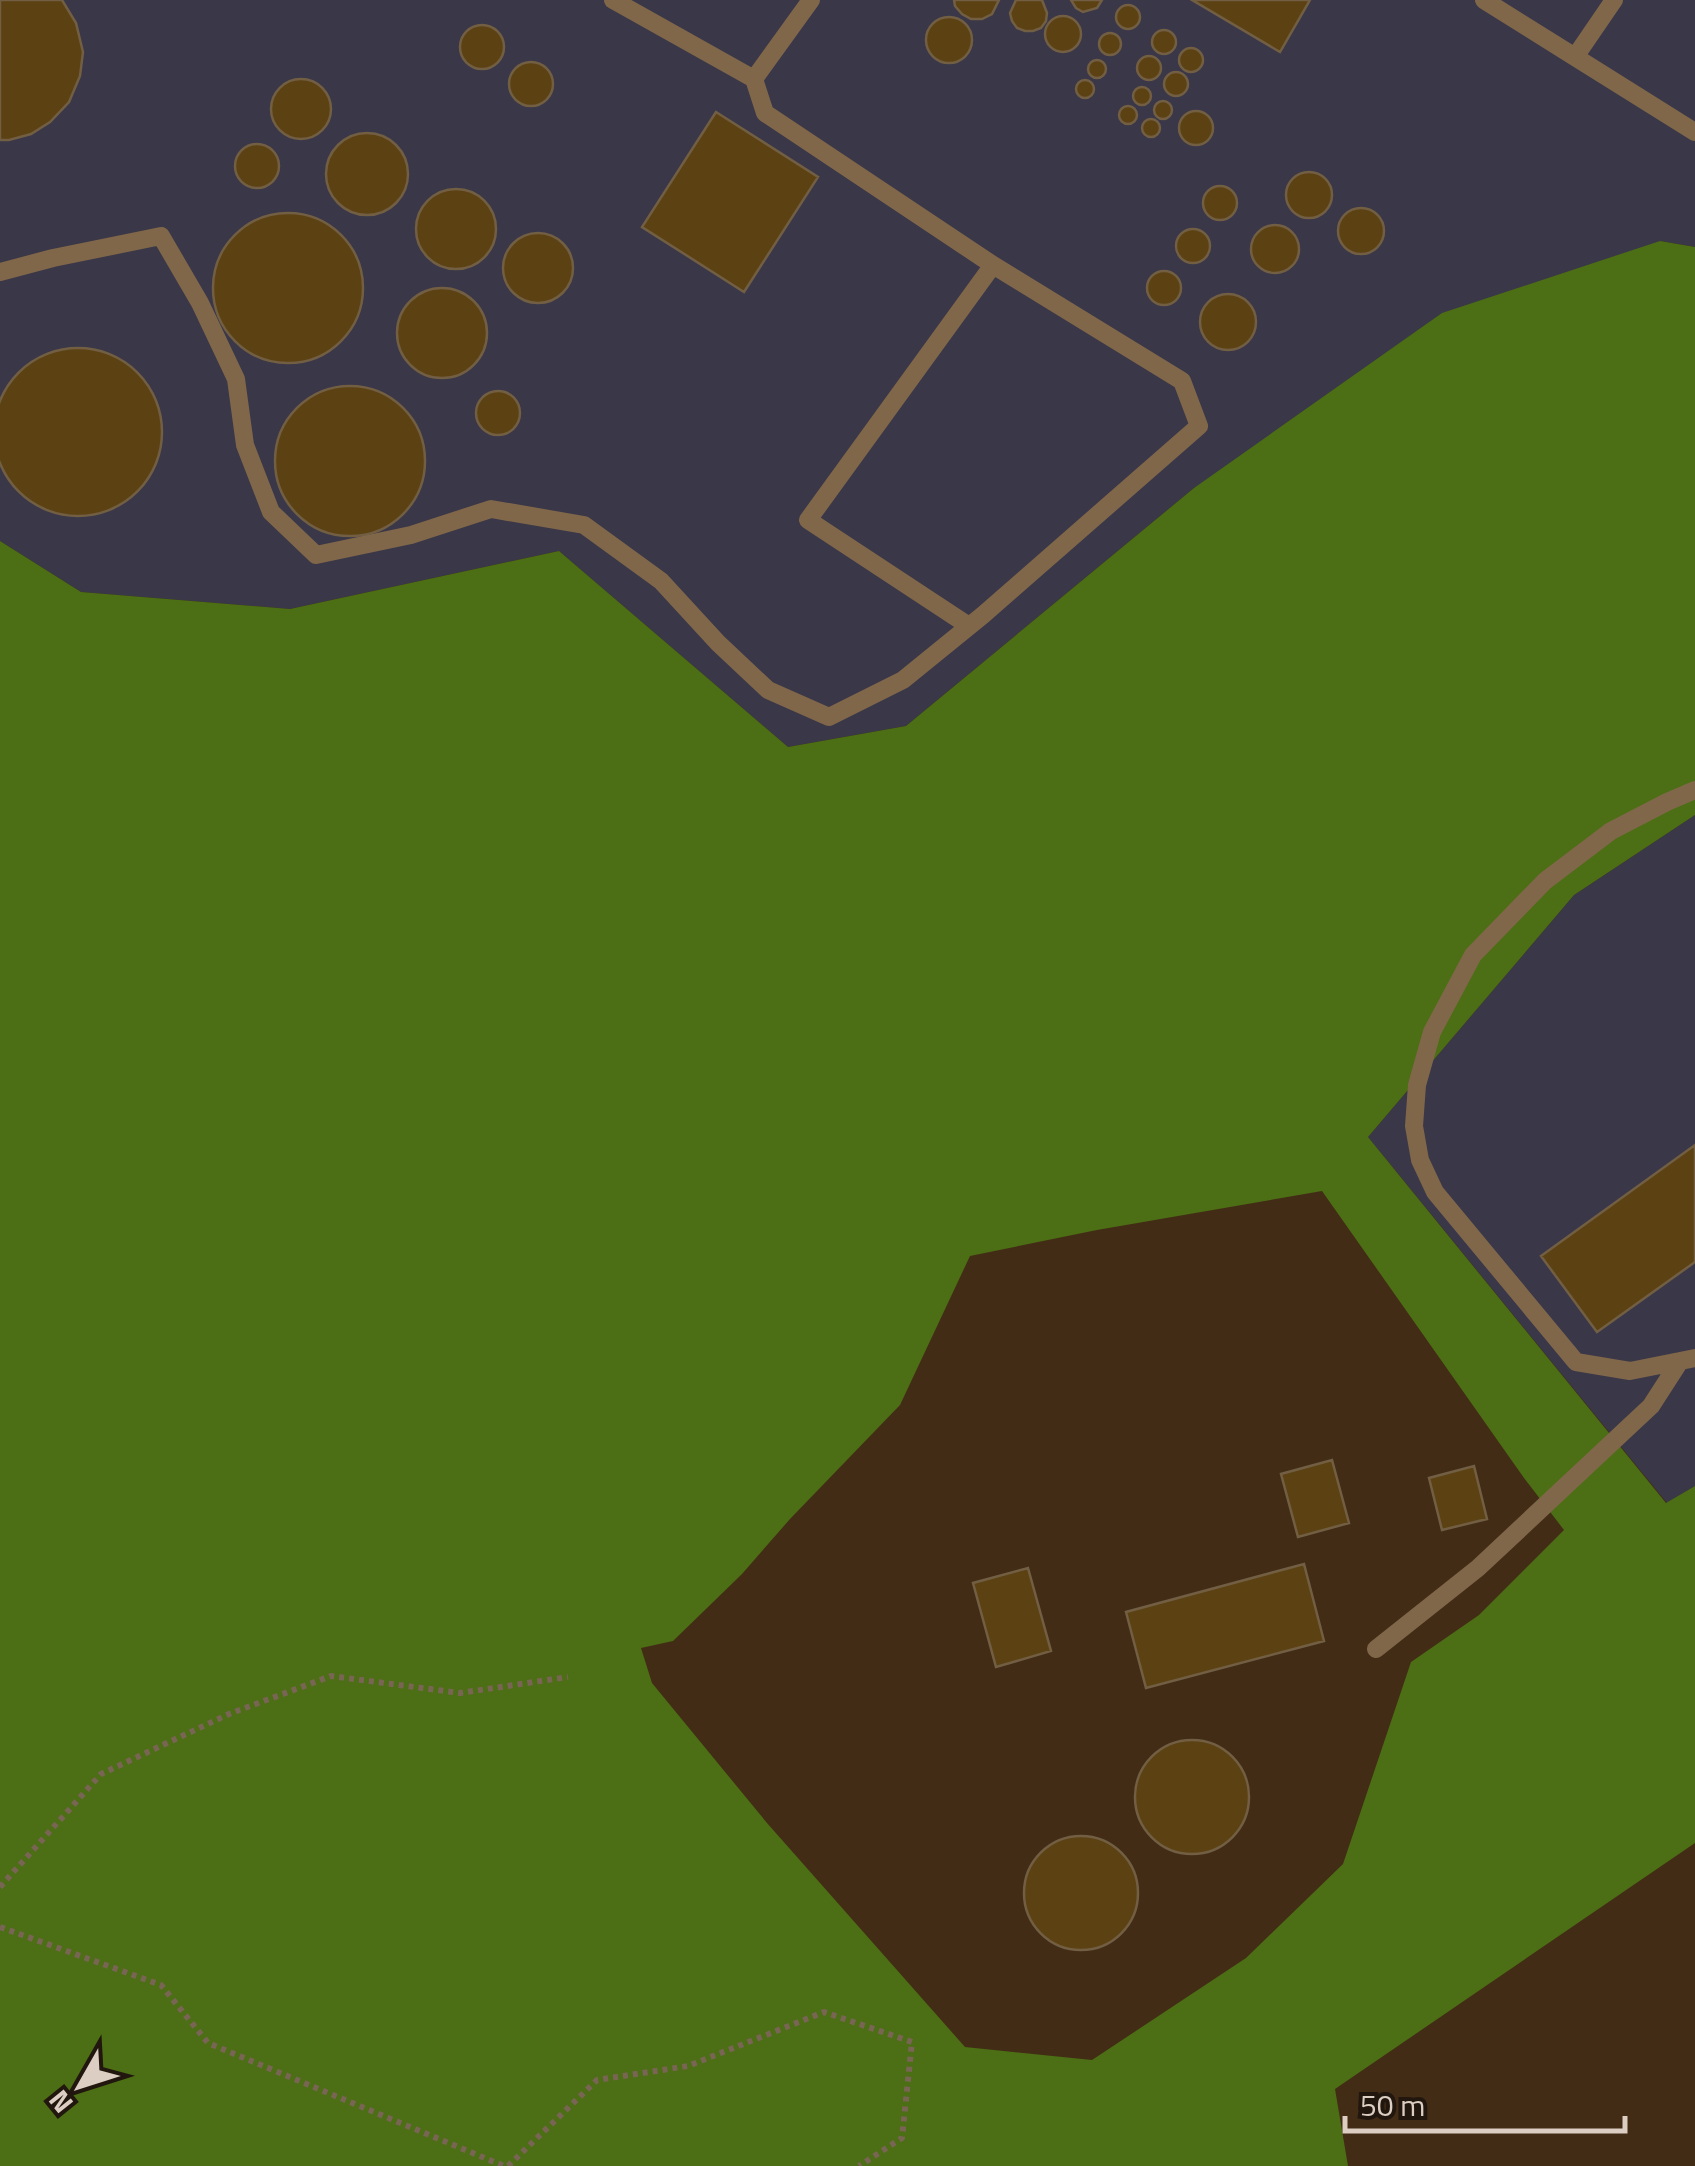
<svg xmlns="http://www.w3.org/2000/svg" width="1695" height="2166" viewBox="0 0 1695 2166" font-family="'Titillium Web',sans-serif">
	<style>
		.industrial { fill: #393748 }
		.forest { fill: #4c6e14; fill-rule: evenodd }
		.building { fill: #5c4112; stroke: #715e43; stroke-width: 2.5 }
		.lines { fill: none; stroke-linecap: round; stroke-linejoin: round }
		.path { stroke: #786553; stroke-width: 6; stroke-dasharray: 5 5; stroke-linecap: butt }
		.service { stroke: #806749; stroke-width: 18 }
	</style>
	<rect width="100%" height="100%" fill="#422c16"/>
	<!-- industrial -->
	<path class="industrial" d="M0 0H1695V247L1660 241 1194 488 906 726 788 747 559 551 290 609 81 592 0 541Z
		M1695 815V1486L1667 1503 1368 1137 1574 895Z"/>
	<!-- forest -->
	<path class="forest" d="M1660 241 1695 247V815L1574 895 1368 1137 1666 1503 1695 1486V1843L1335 2089 1348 2166H0V541L81 592 290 609 559 551 788 747 906 726 1194 488 1442 313ZM1322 1191 1524 1478 1564 1530 1479 1615 1411 1662 1343 1864 1246 1958 1092 2060 965 2047 767 1823 652 1683 641 1648 673 1641 742 1574 790 1519 900 1405 970 1256 1097 1230Z"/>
	<!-- building -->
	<path class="building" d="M0 0H62L76 23 83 52 80 76 69 102 50 122 31 134 9 140H0Z
		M954 0H999L992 14 982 19H971L962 14 955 6Z
		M1016 0H1042L1047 13 1046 21 1041 28 1033 31H1025L1017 28 1012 21 1010 13Z
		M1071 0H1102L1097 8 1083 12 1076 8Z
		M1192 0H1310L1280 52Z
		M1116 17a12 12 0 1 1 24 0a12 12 0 1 1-24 0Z
		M1045 34a18 18 0 1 1 36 0a18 18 0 1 1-36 0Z
		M926 40a23 23 0 1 1 46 0a23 23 0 1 1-46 0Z
		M460 47a22 22 0 1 1 44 0a22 22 0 1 1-44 0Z
		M1152 42a12 12 0 1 1 24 0a12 12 0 1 1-24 0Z
		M1099 44a11 11 0 1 1 22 0a11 11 0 1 1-22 0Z
		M1179 60a12 12 0 1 1 24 0a12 12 0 1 1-24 0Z
		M1137 68a12 12 0 1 1 24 0a12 12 0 1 1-24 0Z
		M1088 69a9 9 0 1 1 18 0a9 9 0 1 1-18 0Z
		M509 84a22 22 0 1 1 44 0a22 22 0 1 1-44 0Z
		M1164 84a12 12 0 1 1 24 0a12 12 0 1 1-24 0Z
		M271 109a30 30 0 1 1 60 0a30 30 0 1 1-60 0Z
		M1076 89a9 9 0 1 1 18 0a9 9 0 1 1-18 0Z
		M1133 96a9 9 0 1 1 18 0a9 9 0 1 1-18 0Z
		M1154 110a9 9 0 1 1 18 0a9 9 0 1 1-18 0Z
		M1119 115a9 9 0 1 1 18 0a9 9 0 1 1-18 0Z
		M1179 128a17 17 0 1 1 34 0a17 17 0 1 1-34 0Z
		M716 112 818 177 744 292 642 227Z
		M1142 128a9 9 0 1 1 18 0a9 9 0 1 1-18 0Z
		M326 174a41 41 0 1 1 82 0a41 41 0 1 1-82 0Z
		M235 166a22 22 0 1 1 44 0a22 22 0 1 1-44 0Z
		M1286 195a23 23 0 1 1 46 0a23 23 0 1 1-46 0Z
		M1203 203a17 17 0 1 1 34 0a17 17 0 1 1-34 0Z
		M416 229a40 40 0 1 1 80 0a40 40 0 1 1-80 0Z
		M1338 231a23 23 0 1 1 46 0a23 23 0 1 1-46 0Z
		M213 288a75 75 0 1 1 150 0a75 75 0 1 1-150 0Z
		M1251 249a24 24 0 1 1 48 0a24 24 0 1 1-48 0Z
		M1176 246a17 17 0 1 1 34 0a17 17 0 1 1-34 0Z
		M503 268a35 35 0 1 1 70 0a35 35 0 1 1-70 0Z
		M1147 288a17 17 0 1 1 34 0a17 17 0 1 1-34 0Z
		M397 333a45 45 0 1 1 90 0a45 45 0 1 1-90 0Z
		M1200 322a28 28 0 1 1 56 0a28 28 0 1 1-56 0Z
		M-6 432a84 84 0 1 1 168 0a84 84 0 1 1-168 0Z
		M275 461a75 75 0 1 1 150 0a75 75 0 1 1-150 0Z
		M476 413a22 22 0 1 1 44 0a22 22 0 1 1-44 0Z
		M1695 1145V1262L1597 1332 1541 1256Z
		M1332 1460 1349 1523 1298 1537 1281 1474Z
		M1474 1466 1487 1519 1442 1530 1429 1478Z
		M1304 1564 1324 1641 1146 1688 1126 1612Z
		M1028 1568 1051 1651 996 1667 973 1583Z
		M1135 1797a57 57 0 1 1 114 0a57 57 0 1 1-114 0Z
		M1024 1893a57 57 0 1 1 114 0a57 57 0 1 1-114 0Z"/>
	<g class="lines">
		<!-- path -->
		<path class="path" d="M0 1887 101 1774 229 1714 331 1676 460 1693 568 1677
			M0 1927 161 1985 208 2043 504 2166
			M508 2166 597 2080 688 2066 824 2012 912 2042 902 2138 859 2166"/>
		<!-- service -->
		<path class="service" d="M613 0 754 79 811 0
			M1484 0 1575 57 1614 0
			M1575 57 1695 132
			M0 272 53 258 161 236 200 303 236 379 245 445 271 512 316 555 411 535 491 509 584 525 661 581 718 643 768 690 829 717 903 680 983 615 1199 426 1182 381 993 265 765 113 754 79
			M969 626 808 520 993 265
			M1695 790 1667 802 1611 831 1545 881 1473 955 1432 1032 1417 1085 1414 1126 1420 1160 1435 1192 1576 1362 1630 1371 1695 1358
			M1376 1649 1478 1568 1651 1406 1680 1361"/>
	</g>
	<!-- north arrow -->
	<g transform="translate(80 2086) rotate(231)" stroke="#21170e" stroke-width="8" paint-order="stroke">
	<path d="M0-8L18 38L0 25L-18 38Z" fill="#dccec2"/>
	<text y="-15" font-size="28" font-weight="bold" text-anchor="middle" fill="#dccec2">N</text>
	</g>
	<!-- scale -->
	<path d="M1345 2116v15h280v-15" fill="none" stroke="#dccec2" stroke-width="5"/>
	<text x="1360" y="2116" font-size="30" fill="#dccec2" stroke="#21170e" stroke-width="8" paint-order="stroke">50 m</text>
</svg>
